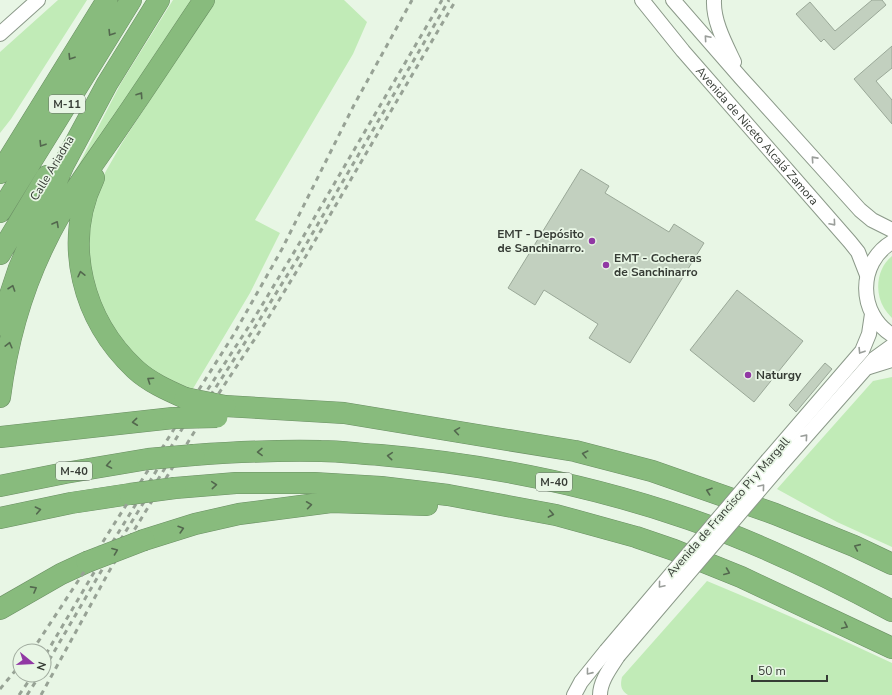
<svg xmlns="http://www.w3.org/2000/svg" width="892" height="695" viewBox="0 0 892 695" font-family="'Nunito Sans',sans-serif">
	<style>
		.green { fill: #c1ebb7 }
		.building { fill: #c2d0bf; stroke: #9aa898 }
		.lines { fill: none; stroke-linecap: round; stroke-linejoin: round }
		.minor-casing { stroke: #8b9989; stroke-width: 16 }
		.highway-casing { stroke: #6b8f64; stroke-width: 22 }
		.minor { stroke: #fff; stroke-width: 14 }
		.highway { stroke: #88bb7d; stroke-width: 21 }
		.rail { stroke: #97a295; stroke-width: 3; stroke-dasharray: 5 5; stroke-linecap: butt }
		.minor-bridge-casing { stroke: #8b9989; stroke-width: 16; stroke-linecap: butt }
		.highway-bridge-casing { stroke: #6b8f64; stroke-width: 22; stroke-linecap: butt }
		.minor-bridge { stroke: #fff; stroke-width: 14 }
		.highway-bridge { stroke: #88bb7d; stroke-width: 21 }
		.oneway { stroke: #53684e }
		.oneway2 { stroke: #9a9e9a }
		.poi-dot { fill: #9138a4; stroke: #e8f6e5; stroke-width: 1.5 }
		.labels { text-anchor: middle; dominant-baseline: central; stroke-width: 3.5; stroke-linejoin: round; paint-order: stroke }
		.shield { fill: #e8f6e5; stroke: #6b746a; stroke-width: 1 }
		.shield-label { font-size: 11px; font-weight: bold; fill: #363c35 }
		.street-label { font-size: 12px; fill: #363c35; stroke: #e8f6e5 }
		.poi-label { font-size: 12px; font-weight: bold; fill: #363c35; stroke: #e8f6e5; text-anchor: start }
	</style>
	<rect width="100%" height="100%" fill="#e8f6e5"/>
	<!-- green -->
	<path class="green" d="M58 0H87L11 119 0 133V52Z
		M173 0H195L61 199 121 83Z
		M215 0H344L367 22 353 54 255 220 280 233 250 293 191 392 143 365 108 324 91 283 87 239 98 185 122 143Z
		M892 256V318C889 315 886 311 884 308 874 292 877 268 892 256Z
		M892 377V547L837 522 777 489 873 381Z
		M707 581C770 607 831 634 892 663V695H628C621 690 620 686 622 677Z"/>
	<!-- building -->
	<path class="building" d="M872 0H882L886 5 834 50 824 39 821 42 796 14 810 2 835 31Z
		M892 46V68L876 81 892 100V124L854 79Z
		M581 169 609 186 605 193 669 232 674 224 704 243 630 363 589 338 598 324 544 290 535 305 508 288Z
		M737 290 803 341 754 402 690 350Z
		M825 363 832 369 796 412 789 405Z"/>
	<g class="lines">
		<defs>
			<g id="minor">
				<path id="s1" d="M642 0 683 51 850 242 858 252 867 275"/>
				<path d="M673 0 741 78 860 210 872 220 892 230"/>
				<path d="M714 0C713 21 725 43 734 62"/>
				<path d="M0 34 38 0"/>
				<path d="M892 242C857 263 858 314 892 335"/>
				<path d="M869 367 892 360"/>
				<path d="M768 460 862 351 869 334 872 314"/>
				<path d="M779 467 874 359 892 346"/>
				<path d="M574 695 581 682 606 651"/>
				<path d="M600 695C600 681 611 667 618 656"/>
			</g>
			<path id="highway" d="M0 173 107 0
				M94 178C62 244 83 320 135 369 149 382 167 390 185 398
				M0 212 131 0
				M0 254 47 176
				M0 325 19 268 64 164 107 84 159 0
				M0 397C7 343 22 289 46 241 65 201 93 165 118 128 147 86 175 43 204 0
				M225 406 344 413 575 451 652 471 775 514 854 546 892 564
				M0 437 173 418
				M194 455C236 452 279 450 321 451 341 451 360 454 380 455 484 464 590 485 689 519 759 543 827 576 892 611
				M0 486 65 473 148 459
				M175 488 236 483H314L381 487 448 495 556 515 636 537 674 550 741 577 892 648
				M0 518 71 503 130 494
				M144 540 195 524 239 514 331 502 427 505
				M0 609 61 574 87 562"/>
		</defs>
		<!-- minor casing -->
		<use href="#minor" class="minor-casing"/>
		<!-- highway casing -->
		<use href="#highway" class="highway-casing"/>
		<!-- minor -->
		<use href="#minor" class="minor"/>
		<!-- highway -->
		<use href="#highway" class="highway"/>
		<!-- rail -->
		<path class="rail" d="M205 404 257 324 301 253 449 0
			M32 651 82 575 234 334 282 249 354 105 412 0
			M46 654 96 569 182 429 253 320 296 249 442 0
			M44 669 103 568 170 460
			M0 689 20 665
			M19 695 33 675
			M27 695 40 675
			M41 695 111 568 193 434 221 390 262 328 306 256 456 0"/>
		<defs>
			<path id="minor-bridge" d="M606 651 768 460
				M618 656 779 467"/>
			<path id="highway-bridge" d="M185 398 225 406
				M173 418 217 417
				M148 459 194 455
				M130 494 175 488
				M87 562 144 540"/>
		</defs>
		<!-- minor-bridge casing -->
		<use href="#minor-bridge" class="minor-bridge-casing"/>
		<!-- highway-bridge casing -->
		<use href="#highway-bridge" class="highway-bridge-casing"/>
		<!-- minor-bridge -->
		<use href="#minor-bridge" class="minor-bridge"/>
		<!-- highway-bridge -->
		<use href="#highway-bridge" class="highway-bridge"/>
	</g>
	<!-- one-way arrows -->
	<defs><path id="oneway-chevron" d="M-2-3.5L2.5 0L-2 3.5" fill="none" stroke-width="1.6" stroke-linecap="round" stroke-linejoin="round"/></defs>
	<g class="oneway">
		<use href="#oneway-chevron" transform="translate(111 33) rotate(122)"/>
		<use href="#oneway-chevron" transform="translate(71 57) rotate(122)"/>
		<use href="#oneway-chevron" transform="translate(140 95) rotate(-56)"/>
		<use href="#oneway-chevron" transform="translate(42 144) rotate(122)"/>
		<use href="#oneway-chevron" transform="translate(56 224) rotate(-61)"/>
		<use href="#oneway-chevron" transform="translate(81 274) rotate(-103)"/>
		<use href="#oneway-chevron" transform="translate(12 288) rotate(-71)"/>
		<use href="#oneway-chevron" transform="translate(9 345) rotate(-76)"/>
		<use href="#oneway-chevron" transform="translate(150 380) rotate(-146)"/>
		<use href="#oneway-chevron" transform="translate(135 422) rotate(174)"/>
		<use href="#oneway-chevron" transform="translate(457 431) rotate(-171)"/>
		<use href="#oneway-chevron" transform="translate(260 452) rotate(179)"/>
		<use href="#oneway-chevron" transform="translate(585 454) rotate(-166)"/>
		<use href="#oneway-chevron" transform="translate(390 456) rotate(-175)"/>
		<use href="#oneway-chevron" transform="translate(109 465) rotate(170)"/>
		<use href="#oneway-chevron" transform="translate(214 485) rotate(-5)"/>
		<use href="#oneway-chevron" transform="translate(709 491) rotate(-161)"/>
		<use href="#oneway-chevron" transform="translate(309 505) rotate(-8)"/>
		<use href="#oneway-chevron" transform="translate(38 510) rotate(-12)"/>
		<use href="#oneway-chevron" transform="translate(551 514) rotate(11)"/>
		<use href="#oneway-chevron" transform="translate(181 529) rotate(-17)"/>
		<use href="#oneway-chevron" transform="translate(857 547) rotate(-156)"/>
		<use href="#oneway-chevron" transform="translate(115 551) rotate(-21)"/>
		<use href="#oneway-chevron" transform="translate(727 572) rotate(22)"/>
		<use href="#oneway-chevron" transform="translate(34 589) rotate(-29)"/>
		<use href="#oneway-chevron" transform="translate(845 626) rotate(25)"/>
	</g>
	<g class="oneway2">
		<use href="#oneway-chevron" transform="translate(707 38) rotate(-131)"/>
		<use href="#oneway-chevron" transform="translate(814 159) rotate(-132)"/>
		<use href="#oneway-chevron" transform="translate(833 223) rotate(49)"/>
		<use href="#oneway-chevron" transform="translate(861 351) rotate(122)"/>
		<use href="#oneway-chevron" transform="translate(805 437) rotate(-49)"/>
		<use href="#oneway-chevron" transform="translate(762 487) rotate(-50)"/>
		<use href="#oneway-chevron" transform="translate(661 585) rotate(130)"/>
		<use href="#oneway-chevron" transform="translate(589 672) rotate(129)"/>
	</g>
	<!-- markers -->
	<g class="poi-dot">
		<circle cx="592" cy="241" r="4"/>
		<circle cx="606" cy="265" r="4"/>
		<circle cx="748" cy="375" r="4"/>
	</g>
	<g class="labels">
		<!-- shield labels -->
		<g class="shield">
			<rect x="49" y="95" width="36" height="18" rx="3"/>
			<rect x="56" y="462" width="36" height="18" rx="3"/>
			<rect x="536" y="473" width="36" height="18" rx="3"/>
		</g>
		<g class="shield-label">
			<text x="67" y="104">M-11</text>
			<text x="74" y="471">M-40</text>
			<text x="554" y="482">M-40</text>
		</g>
		<!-- street labels -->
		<g class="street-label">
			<text stroke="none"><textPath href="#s1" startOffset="178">Avenida de Niceto Alcalá Zamora</textPath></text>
			<text transform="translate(52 168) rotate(-59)">Calle Ariadna</text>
			<text transform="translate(728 507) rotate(-49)">Avenida de Francisco Pi y Margall</text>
		</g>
		<!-- poi labels -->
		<g class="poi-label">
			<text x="584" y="234" text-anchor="end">EMT - Depósito<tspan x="584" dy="14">de Sanchinarro.</tspan></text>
			<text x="614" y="258">EMT - Cocheras<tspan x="614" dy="14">de Sanchinarro</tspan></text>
			<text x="756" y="375">Naturgy</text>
		</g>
	</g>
	<!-- north arrow -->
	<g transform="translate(32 663) rotate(108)"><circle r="19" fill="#e8f6e5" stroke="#a1ac9f"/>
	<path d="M0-3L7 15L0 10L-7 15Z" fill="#9138a4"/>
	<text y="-6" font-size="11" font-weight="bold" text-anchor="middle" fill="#363c35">N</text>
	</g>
	<!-- scale -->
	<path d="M752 675v6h75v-6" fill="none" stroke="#363c35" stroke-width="2"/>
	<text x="758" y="675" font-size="12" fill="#363c35" stroke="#e8f6e5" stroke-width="3" paint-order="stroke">50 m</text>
</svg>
